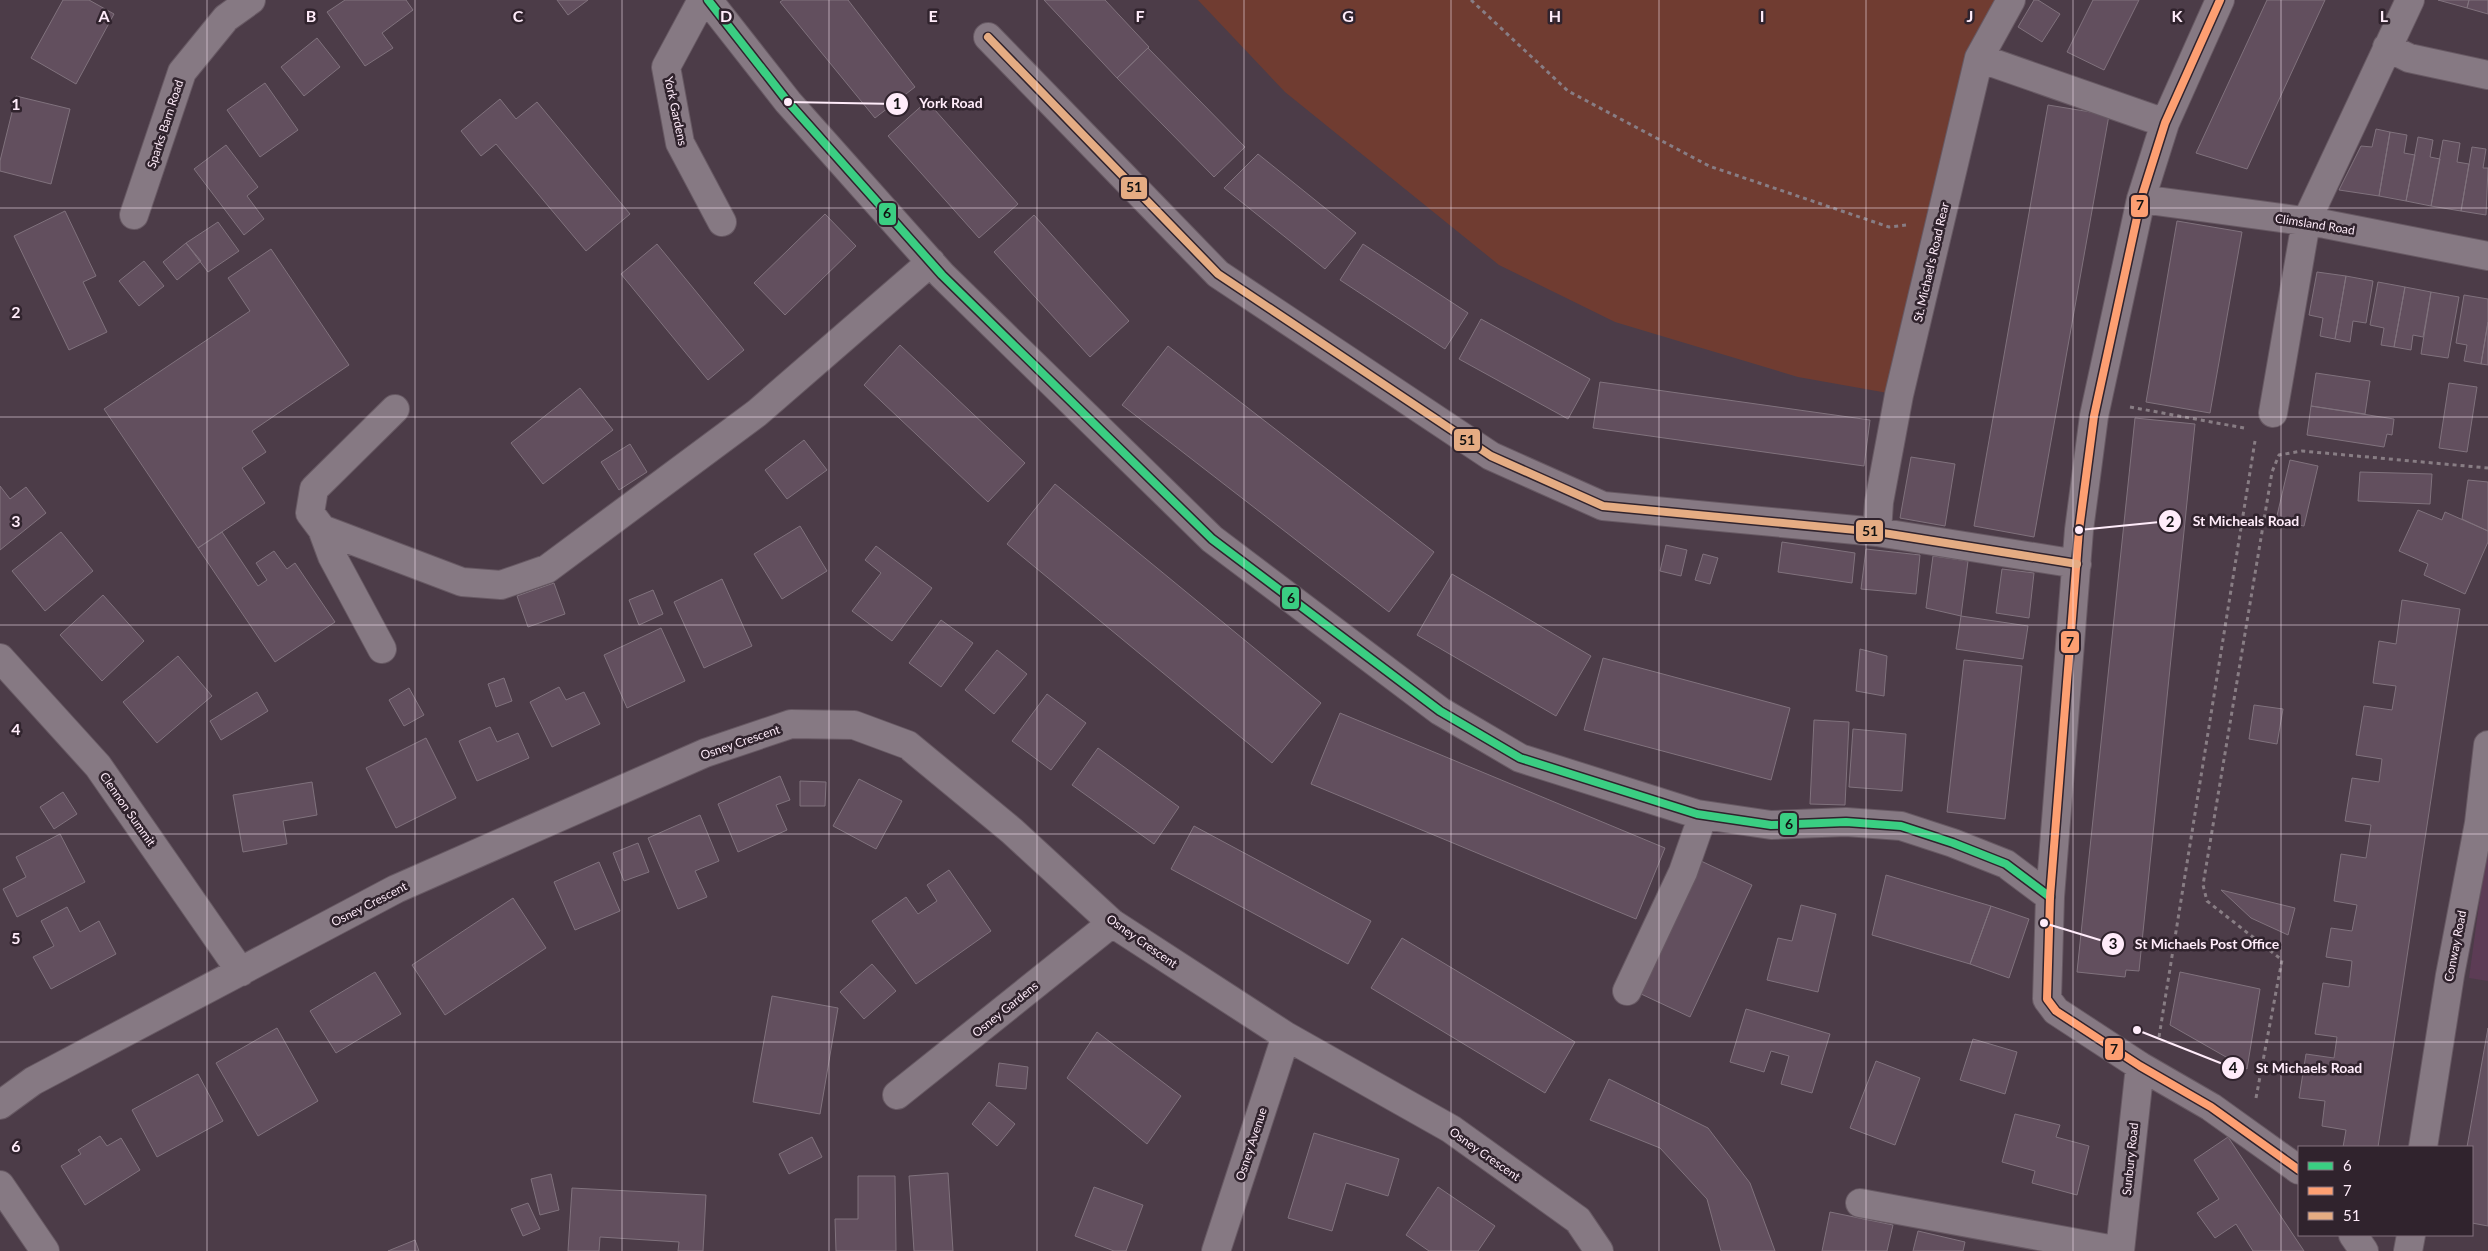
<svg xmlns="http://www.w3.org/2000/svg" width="2488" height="1251" viewBox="0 0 2488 1251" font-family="Lato,sans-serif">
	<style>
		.built { fill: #5c3c55 }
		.green { fill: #703c31 }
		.building { fill: #624f5e; stroke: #80727d }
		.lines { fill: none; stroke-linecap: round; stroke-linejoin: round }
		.minor-casing { stroke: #675963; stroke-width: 30 }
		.path { stroke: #887d84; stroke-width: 3; stroke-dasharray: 4 4; stroke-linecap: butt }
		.minor { stroke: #867983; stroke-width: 28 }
		.bus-1-casing { stroke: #30232d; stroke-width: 11 }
		.bus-2-casing { stroke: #30232d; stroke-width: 11 }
		.bus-3-casing { stroke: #30232d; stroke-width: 11 }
		.bus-1 { stroke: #3ace82; stroke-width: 8 }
		.bus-2 { stroke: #fd9f72; stroke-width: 8 }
		.bus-3 { stroke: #e5ac83; stroke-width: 8 }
		.grid { fill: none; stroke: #ffecfa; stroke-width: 1; stroke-opacity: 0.55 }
		.labels { text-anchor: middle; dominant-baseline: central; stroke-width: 5; stroke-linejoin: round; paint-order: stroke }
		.street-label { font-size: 12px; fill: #ffecfa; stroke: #30232d }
		.grid-label { font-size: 16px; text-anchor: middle; font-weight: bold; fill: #ffecfa; stroke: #30232d; stroke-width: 5; stroke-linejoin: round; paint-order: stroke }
		.leader { fill: none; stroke: #ffecfa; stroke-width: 2 }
		.callout-dot { fill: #ffecfa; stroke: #30232d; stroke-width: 2 }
		.mark-label { font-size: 15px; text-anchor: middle; font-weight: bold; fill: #111 }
		.callout-label { font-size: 14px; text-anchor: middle; font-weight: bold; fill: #ffecfa; stroke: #30232d; stroke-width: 5; stroke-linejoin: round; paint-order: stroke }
		.line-badge { stroke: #30232d; stroke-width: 2 }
		.pale-badge-label { font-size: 14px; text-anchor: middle; font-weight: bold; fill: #111 }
	</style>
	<rect width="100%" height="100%" fill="#4c3c48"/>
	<!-- built -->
	<path class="built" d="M2488 854V981L2469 978 2485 861Z"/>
	<!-- green -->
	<path class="green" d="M1198 0H1996L1967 50 1979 58 1899 395 1798 377 1615 322 1499 265 1285 92Z"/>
	<!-- building -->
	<path class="building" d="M63 0H89L114 14 76 84 31 58Z
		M345 0H406L413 10 382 33 393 48 365 66 327 12Z
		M557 0H588L568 15Z
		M783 0H848L915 87 875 118 780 2Z
		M1044 0H1105L1149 47 1117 78Z
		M2034 0H2038L2060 14 2042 42 2018 27Z
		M2093 0H2139L2104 70 2067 52Z
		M2267 0H2325L2247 169 2196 153Z
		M2438 0H2469L2467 8Z
		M2469 0H2488V14L2467 8Z
		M317 38 340 67 304 96 281 67Z
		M1148 48 1245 147 1214 177 1117 78Z
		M265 83 298 130 260 157 227 110Z
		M16 96 70 109 51 184 0 171V161Z
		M500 99 516 119 537 102 630 214 586 251 496 144 481 156 461 131Z
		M927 101 1018 204 979 238 888 136Z
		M2048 105 2109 115 2034 537 1974 526Z
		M2376 129 2390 132 2379 196 2339 190 2361 146 2372 147Z
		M2390 132 2407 135 2404 153 2415 155 2406 201 2379 196Z
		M2418 137 2433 140 2430 157 2440 159 2431 206 2406 201Z
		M2443 140 2460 143 2457 162 2469 164 2461 211 2431 206Z
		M226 145 258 187 247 196 264 219 244 235 194 169Z
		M2472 147 2486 149 2483 168H2488L2486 215 2461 211Z
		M1258 154 1356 233 1325 269 1224 188Z
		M65 211 96 276 83 282 107 332 69 350 14 236Z
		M825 214 856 246 785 315 754 283Z
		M1034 215 1129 321 1090 357 994 252Z
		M2177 221 2242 232 2210 413 2146 402Z
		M218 222 239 251 208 272 186 243Z
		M186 243 201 261 177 280 163 262Z
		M657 244 744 350 708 380 621 274Z
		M1363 244 1468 313 1445 349 1340 280Z
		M271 249 349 365 252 431 266 452 242 468 265 503 198 548 104 409 250 311 228 278Z
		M144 261 164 286 139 306 119 281Z
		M2317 272 2346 276 2335 339 2320 336 2323 318 2309 315Z
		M2346 276 2373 281 2366 323 2353 321 2350 342 2335 339Z
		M2378 282 2405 287 2394 347 2381 345 2384 328 2370 325Z
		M2405 287 2431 292 2423 337 2413 335 2411 350 2394 347Z
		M2431 292 2459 297 2448 358 2421 354Z
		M2464 295 2488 299V322L2481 364 2464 361 2467 345 2456 343Z
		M1481 319 1590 379 1568 419 1459 359Z
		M2488 322V365L2481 364Z
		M900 345 1025 463 988 502 864 385Z
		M1168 346 1434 552 1389 612 1122 405Z
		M2316 373 2370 381 2365 414 2311 406Z
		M1600 382 1870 420 1864 466 1593 428Z
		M2449 383 2477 387 2467 452 2439 448Z
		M580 388 613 430 543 484 511 443Z
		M2311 406 2394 419 2392 435 2387 434 2384 447 2307 435Z
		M2135 418 2195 424 2139 971 2126 970 2125 977 2077 972Z
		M804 440 827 470 787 499 765 470Z
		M630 444 647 472 619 490 601 462Z
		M1911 457 1955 464 1945 526 1900 518Z
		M2290 460 2318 466 2304 526 2276 520Z
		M2360 472 2432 474 2430 504 2358 501Z
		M2468 480 2488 482V531L2462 519Z
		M1055 484 1321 703 1272 763 1007 544Z
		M0 486 10 499 26 487 46 513 0 550Z
		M2418 510 2442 520 2445 512 2488 531V542L2465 594 2424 575 2428 564 2399 551Z
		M800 526 827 571 782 599 754 554Z
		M61 532 93 571 45 611 12 571Z
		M222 532 258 586 267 580 256 563 274 551 287 569 295 563 335 622 275 662 198 548Z
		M1782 542 1855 553 1852 583 1778 572Z
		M1666 545 1687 550 1681 576 1660 571Z
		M876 546 932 588 892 641 852 611 881 573 865 560Z
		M1866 549 1920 555 1916 594 1861 589Z
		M1703 554 1718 558 1710 584 1695 580Z
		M1933 556 1968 561 1961 616 1926 608Z
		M2002 569 2034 573 2029 618 1996 613Z
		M1452 574 1591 656 1556 716 1417 635Z
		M722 579 752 646 704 668 674 602Z
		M554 583 565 614 528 627 517 596Z
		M653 590 663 614 639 625 629 600Z
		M103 595 144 641 102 681 60 635Z
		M2402 600 2460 609 2378 1147H2343L2346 1130 2322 1126 2325 1101 2299 1098 2306 1054 2334 1058 2337 1037 2315 1034 2323 983 2349 987 2352 961 2326 957 2331 928 2352 931 2357 905 2334 901 2341 854 2366 858 2371 825 2345 821 2352 778 2379 782 2382 759 2356 755 2364 706 2392 710 2396 686 2373 683 2379 641 2396 644Z
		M1961 616 2028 626 2023 659 1956 649Z
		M941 620 973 643 941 687 909 663Z
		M661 628 685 681 627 708 604 655Z
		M1860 649 1887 656 1884 696 1856 691Z
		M997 650 1027 674 994 714 965 690Z
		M178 656 212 696 157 743 123 702Z
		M1603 658 1790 708 1771 780 1584 730Z
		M1964 660 2022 666 2005 819 1947 812Z
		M504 678 512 701 496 707 488 684Z
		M559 687 566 700 584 692 600 724 552 747 530 702Z
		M409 688 424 715 404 726 389 700Z
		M257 692 268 711 221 740 210 721Z
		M1047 694 1086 723 1051 770 1012 741Z
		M2254 705 2283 709 2277 744 2249 739Z
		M1340 713 1665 848 1636 919 1311 784Z
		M1814 720 1849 722 1845 805 1810 804Z
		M490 727 497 742 518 733 529 758 477 781 459 741Z
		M1853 729 1906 734 1902 791 1849 787Z
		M426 738 456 798 396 828 366 768Z
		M1098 748 1179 807 1154 844 1072 785Z
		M780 776 790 800 776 805 787 830 738 852 718 804Z
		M859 779 902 801 876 849 833 826Z
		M800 781 826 782 825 806H800Z
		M312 782 317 815 283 821 287 844 243 852 233 795Z
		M63 792 77 814 54 829 40 807Z
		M700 815 719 861 695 871 707 897 678 909 648 838Z
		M1194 826 1371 921 1348 964 1171 869Z
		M60 834 85 882 17 917 3 889 26 877 16 857Z
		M638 843 649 872 624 881 613 853Z
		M1701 861 1752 885 1690 1017 1639 993Z
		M599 862 620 911 575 930 554 882Z
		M949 870 991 931 916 984 872 921 906 897 918 914 937 901 927 885Z
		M1886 875 1991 906 1970 964 1872 935Z
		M2221 890 2295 908 2288 935 2251 918Z
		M513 898 546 948 445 1015 412 965Z
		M1801 905 1836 914 1818 992 1767 980 1778 938 1792 941Z
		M1991 906 2029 919 2009 978 1970 964Z
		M67 907 80 932 99 921 116 954 51 989 33 957 54 946 41 921Z
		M1402 938 1575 1042 1545 1093 1371 988Z
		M872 964 896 991 864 1019 840 992Z
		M375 972 401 1014 336 1053 310 1011Z
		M2180 972 2260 989 2247 1069 2170 1025Z
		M772 996 838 1008 820 1114 753 1102Z
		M1746 1009 1830 1034 1812 1093 1781 1084 1789 1056 1771 1051 1764 1072 1730 1062Z
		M277 1028 318 1101 258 1136 216 1063Z
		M2488 1028V1226L2472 1223V1147H2467Z
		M1097 1032 1181 1096 1147 1144 1067 1078Z
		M1973 1039 2017 1052 2005 1094 1960 1080Z
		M1876 1061 1920 1078 1895 1145 1850 1128Z
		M999 1063 1028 1067 1026 1089 996 1086Z
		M198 1074 223 1121 157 1157 132 1110Z
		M1609 1079 1708 1128 1750 1183 1775 1251H1721L1707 1199 1660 1148 1590 1120Z
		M989 1102 1015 1124 997 1146 972 1124Z
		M2015 1114 2060 1125 2056 1137 2089 1146 2077 1195 2032 1183 2035 1171 2002 1162Z
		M1314 1133 1399 1159 1388 1196 1346 1183 1332 1231 1288 1218Z
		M100 1136 107 1146 121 1138 140 1170 85 1205 61 1166 81 1154 78 1150Z
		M812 1137 822 1157 789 1174 779 1154Z
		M2228 1137 2304 1251H2253L2236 1224 2215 1238 2197 1213 2219 1199 2194 1160Z
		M948 1173 953 1251H914L909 1176Z
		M551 1174 559 1210 540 1215 531 1179Z
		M858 1176H895L896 1251H836L835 1219H858Z
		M1094 1187 1143 1205 1126 1251H1114L1075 1236Z
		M1438 1187 1495 1226 1478 1251H1429L1406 1235Z
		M572 1188 706 1195 703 1251H678L679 1242 600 1237 599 1251H568Z
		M528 1203 540 1229 523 1236 511 1209Z
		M1830 1212 1893 1225 1887 1251H1822Z
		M1918 1231 1965 1242 1963 1251H1913Z
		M415 1240 419 1251H388Z"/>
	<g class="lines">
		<defs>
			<path id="minor" d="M702 0 666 67 680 143 722 222
				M708 0 788 102 942 275 1212 539 1440 711 1520 758 1697 814 1771 825 1846 822 1901 826 1953 843 2006 864 2050 897
				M2220 0 2165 123 2141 199 2094 416 2079 530 2050 897 2047 999 2056 1011 2140 1066 2211 1107 2299 1170
				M988 37 1218 274 1491 456 1603 506 1877 532 2077 564
				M2387 47 2409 58 2488 75
				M1979 58 2165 123
				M2141 199 2325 224 2488 256
				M134 215 182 72 226 18 251 0
				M395 409 314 489 310 513 322 529 462 582 501 585 547 569 757 413 931 262
				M2273 413 2306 222 2410 0
				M322 529 332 556 382 649
				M1877 532 1879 502 1899 395 1979 58 2011 0
				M0 658 98 766 241 972
				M1627 991 1683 872 1703 815
				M897 1095 1112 923
				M0 1105 33 1081 396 889 705 753 791 724 854 725 908 745 1012 831 1112 923 1286 1036 1451 1129 1578 1220 1599 1251
				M2423 1147 2450 975 2479 823 2488 745
				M0 1185 45 1251
				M1860 1203 2120 1251
				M2353 1235 2364 1251
				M1216 1251 1286 1036
				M2120 1251 2140 1066
				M2408 1251 2411 1235"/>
		</defs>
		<!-- minor casing -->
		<use href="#minor" class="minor-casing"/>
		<!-- path -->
		<path class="path" d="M1471 0 1568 91 1709 166 1889 227 1906 225
			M2130 407 2244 428
			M2159 1037 2255 441
			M2256 1098 2282 960 2207 901 2203 885 2272 472 2279 455 2302 451 2488 468"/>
		<!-- minor -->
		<use href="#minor" class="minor"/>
		<defs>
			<path id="bus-1" d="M708 0 788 102 942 275 1212 539 1440 711 1520 758 1697 814 1771 825 1846 822 1901 826 1953 843 2006 864 2050 897"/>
			<path id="bus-2" d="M2220 0 2165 123 2141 199 2094 416 2079 530 2050 897 2047 999 2056 1011 2140 1066 2211 1107 2299 1170"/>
			<path id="bus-3" d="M988 37 1218 274 1491 456 1603 506 1877 532 2077 564"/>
		</defs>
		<!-- bus-1 casing -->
		<use href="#bus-1" class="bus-1-casing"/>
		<!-- bus-2 casing -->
		<use href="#bus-2" class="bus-2-casing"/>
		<!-- bus-3 casing -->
		<use href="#bus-3" class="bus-3-casing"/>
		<!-- bus-1 -->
		<use href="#bus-1" class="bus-1"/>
		<!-- bus-2 -->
		<use href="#bus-2" class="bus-2"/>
		<!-- bus-3 -->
		<use href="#bus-3" class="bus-3"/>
	</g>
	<!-- grid -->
	<path class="grid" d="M207 0V1251M415 0V1251M622 0V1251M829 0V1251M1037 0V1251M1244 0V1251M1451 0V1251M1659 0V1251M1866 0V1251M2073 0V1251M2281 0V1251M0 208H2488M0 417H2488M0 625H2488M0 834H2488M0 1042H2488"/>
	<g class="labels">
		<!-- street labels -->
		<g class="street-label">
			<text transform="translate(676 111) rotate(78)">York Gardens</text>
			<text transform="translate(165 124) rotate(-72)">Sparks Barn Road</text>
			<text transform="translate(2315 224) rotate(9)">Climsland Road</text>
			<text transform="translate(1931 262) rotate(-77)">St. Michael's Road Rear</text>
			<text transform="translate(740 742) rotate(-19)">Osney Crescent</text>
			<text transform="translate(128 809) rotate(55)">Clennon Summit</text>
			<text transform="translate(369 904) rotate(-27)">Osney Crescent</text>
			<text transform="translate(1142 941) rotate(35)">Osney Crescent</text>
			<text transform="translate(2455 946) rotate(-79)">Conway Road</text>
			<text transform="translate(1005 1009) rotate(-39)">Osney Gardens</text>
			<text transform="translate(1251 1144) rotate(-72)">Osney Avenue</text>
			<text transform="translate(1485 1154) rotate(35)">Osney Crescent</text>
			<text transform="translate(2130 1159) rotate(-84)">Sunbury Road</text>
		</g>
	</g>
	<g class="grid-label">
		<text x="104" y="22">A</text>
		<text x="311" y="22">B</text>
		<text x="518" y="22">C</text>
		<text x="726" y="22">D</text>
		<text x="933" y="22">E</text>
		<text x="1140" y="22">F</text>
		<text x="1348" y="22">G</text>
		<text x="1555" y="22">H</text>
		<text x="1762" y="22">I</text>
		<text x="1970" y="22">J</text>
		<text x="2177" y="22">K</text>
		<text x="2384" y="22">L</text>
		<text x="16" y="110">1</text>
		<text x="16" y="318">2</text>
		<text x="16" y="527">3</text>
		<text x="16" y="735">4</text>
		<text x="16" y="944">5</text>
		<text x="16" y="1152">6</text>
	</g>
	<!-- callouts -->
	<path class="leader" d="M788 102L897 104M2079 530L2170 521M2044 923L2113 944M2137 1030L2233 1068"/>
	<g class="callout-dot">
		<circle cx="788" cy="102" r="5"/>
		<circle cx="2079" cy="530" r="5"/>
		<circle cx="2044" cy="923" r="5"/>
		<circle cx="2137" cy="1030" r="5"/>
		<circle cx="897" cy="104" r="12"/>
		<circle cx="2170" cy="521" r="12"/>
		<circle cx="2113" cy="944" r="12"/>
		<circle cx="2233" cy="1068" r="12"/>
	</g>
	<g class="mark-label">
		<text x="897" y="109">1</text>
		<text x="2170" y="527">2</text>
		<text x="2113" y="949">3</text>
		<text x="2233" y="1073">4</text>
	</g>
	<g class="callout-label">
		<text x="951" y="108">York Road</text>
		<text x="2246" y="526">St Micheals Road</text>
		<text x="2207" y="949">St Michaels Post Office</text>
		<text x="2309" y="1073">St Michaels Road</text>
	</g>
	<g class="line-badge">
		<rect x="1120" y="176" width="28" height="24" rx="5" fill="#e5ac83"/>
		<rect x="2130" y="194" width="19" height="24" rx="5" fill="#fd9f72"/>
		<rect x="878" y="202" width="19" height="24" rx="5" fill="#3ace82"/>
		<rect x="1453" y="428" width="28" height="24" rx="5" fill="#e5ac83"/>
		<rect x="1855" y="519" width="29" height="24" rx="5" fill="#e5ac83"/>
		<rect x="1281" y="586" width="19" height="24" rx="5" fill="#3ace82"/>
		<rect x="2060" y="630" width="20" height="24" rx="5" fill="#fd9f72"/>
		<rect x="1779" y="812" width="19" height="24" rx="5" fill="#3ace82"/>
		<rect x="2104" y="1037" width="20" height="24" rx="5" fill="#fd9f72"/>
	</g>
	<g class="pale-badge-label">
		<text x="1134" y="192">51</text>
		<text x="2140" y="210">7</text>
		<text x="887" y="218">6</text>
		<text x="1467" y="445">51</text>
		<text x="1870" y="536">51</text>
		<text x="1291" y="603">6</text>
		<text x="2070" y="647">7</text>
		<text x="1789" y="829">6</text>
		<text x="2114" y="1054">7</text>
	</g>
	<!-- legend -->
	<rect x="2298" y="1146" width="175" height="90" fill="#30232d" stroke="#83737f"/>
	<rect x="2308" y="1162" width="25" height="8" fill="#3ace82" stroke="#83737f"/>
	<text x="2343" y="1171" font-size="15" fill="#ffecfa">6</text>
	<rect x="2308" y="1187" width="25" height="8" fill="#fd9f72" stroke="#83737f"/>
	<text x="2343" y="1196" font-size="15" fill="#ffecfa">7</text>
	<rect x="2308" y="1212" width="25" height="8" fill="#e5ac83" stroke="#83737f"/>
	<text x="2343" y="1221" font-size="15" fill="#ffecfa">51</text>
</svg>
